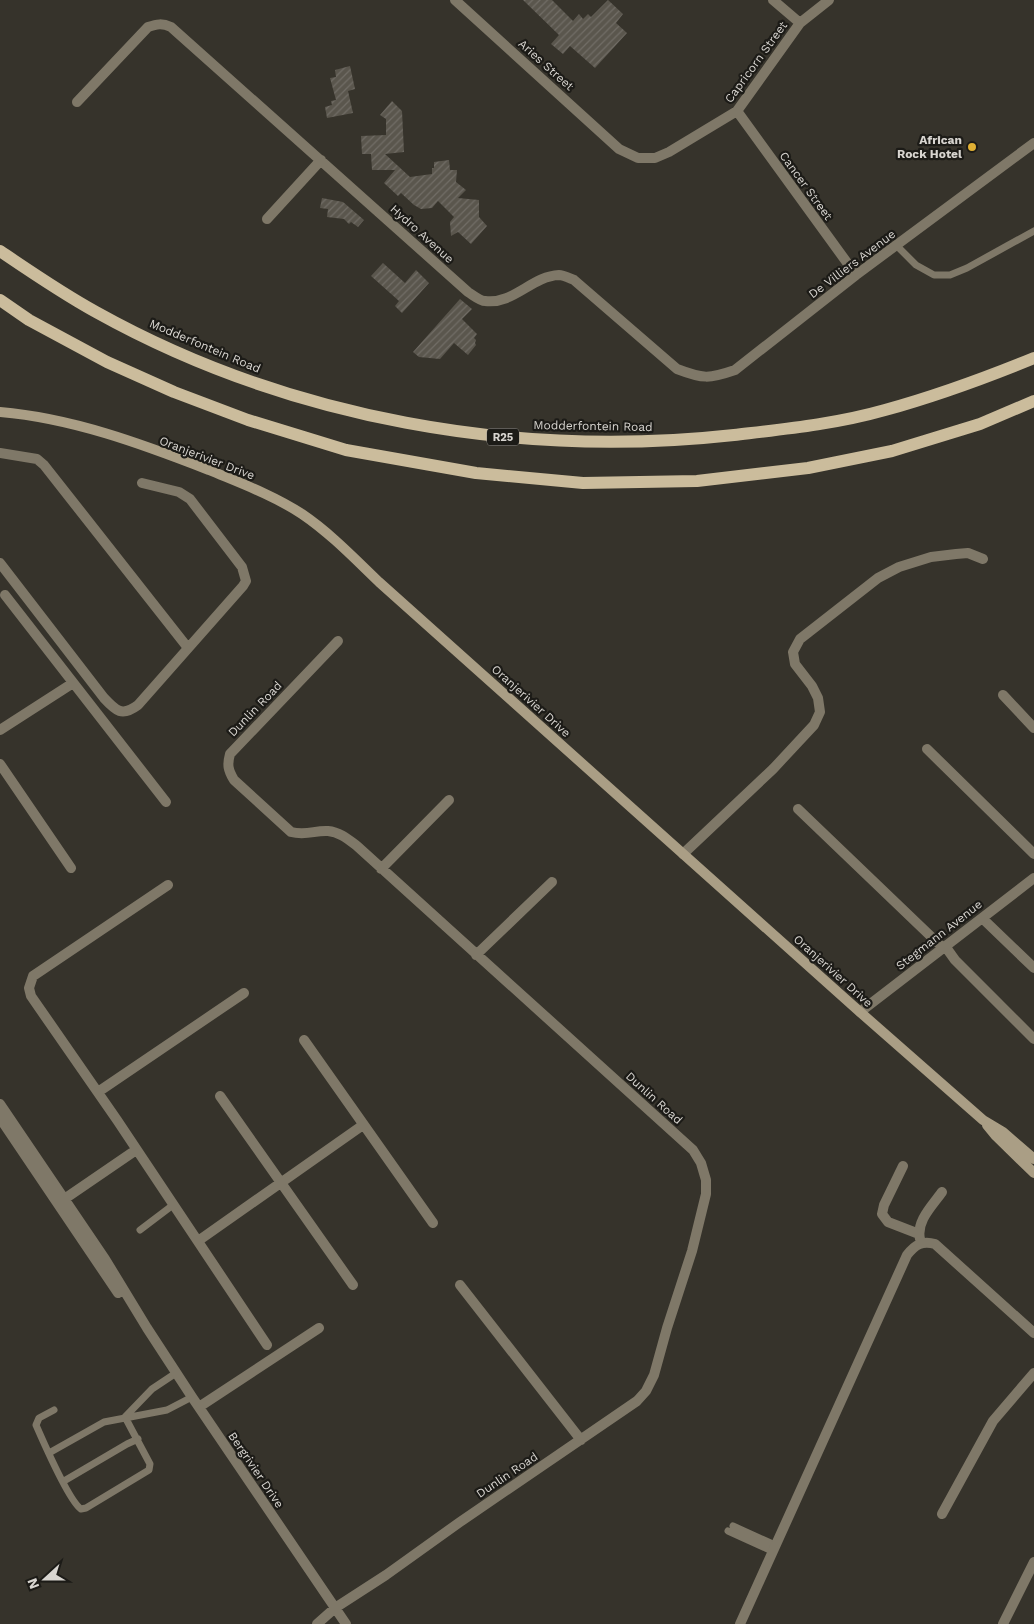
<svg xmlns="http://www.w3.org/2000/svg" width="1034" height="1624" viewBox="0 0 1034 1624" font-family="'Work Sans',sans-serif">
	<style>
		.building { fill: url(#building-hatch) }
		.lines { fill: none; stroke-linecap: round; stroke-linejoin: round }
		.lane { stroke: #7f7868; stroke-width: 7 }
		.street { stroke: #7f7868; stroke-width: 10 }
		.secondary { stroke: #aa9e85; stroke-width: 10 }
		.primary { stroke: #cbbc9c; stroke-width: 12 }
		.poi-dot { fill: #e0b034; stroke: #1c1b17; stroke-width: 2 }
		.labels { text-anchor: middle; dominant-baseline: central; stroke-width: 4.5; stroke-linejoin: round; paint-order: stroke }
		.shield { fill: #1c1b17; stroke: #a09d98; stroke-width: 1 }
		.shield-label { font-size: 11px; font-weight: bold; fill: #d8d5d0 }
		.street-label { font-size: 12px; fill: #d8d5d0; stroke: #1c1b17 }
		.poi-label { font-size: 12px; font-weight: bold; fill: #d8d5d0; stroke: #1c1b17; text-anchor: end }
	</style>
	<defs>
		<pattern id="building-hatch" width="6" height="6" patternUnits="userSpaceOnUse" patternTransform="scale(1.25)"><rect width="6" height="6" fill="#5a564d"/><path d="M-1 1l2-2M0 6l6-6M5 7l2-2" fill="none" stroke="#716d66"/></pattern>
	</defs>
	<rect width="100%" height="100%" fill="#36332b"/>
	<!-- building -->
	<path class="building" d="M523 0H552L573 21 579 14 583 19 588 14 591 17 608 0 623 14 616 23 627 33 595 68 570 46 563 54 551 44 559 35Z
		M350 66 355 89 348 91 353 113 327 118 325 107 332 105 331 101 336 100 330 78 336 77 335 70Z
		M392 101 402 111 404 152 385 154 410 177 432 174V168H434V162L449 160 450 170H457L456 182 466 190 458 198 479 200V217L487 226 471 244 458 232 451 236 450 222 454 217 438 201 432 208 421 209 414 205 401 193 398 196 384 183 395 170H372L371 154H362L361 136 386 135V119L380 115Z
		M322 198 343 202 364 220 358 227 351 222 349 224 344 219 327 217 328 209 320 208Z
		M383 263 405 283 416 270 429 283 402 313 395 306 399 301 371 276Z
		M460 299 472 309 462 319 477 334 474 338 476 340 475 343 476 345 468 355 454 343 440 359 419 357 413 352Z"/>
	<g class="lines">
		<!-- lane -->
		<path class="lane" d="M897 246 916 265 934 275H950L967 268 1034 231
			M140 1230 173 1205
			M54 1410 39 1418 36 1425C43 1441 69 1501 81 1509L86 1508 149 1470 150 1464 125 1417
			M125 1417 152 1389 176 1373
			M49 1453 104 1422 167 1410 192 1397
			M64 1481 127 1444 138 1439
			M733 1526 775 1545
			M728 1531 772 1551"/>
		<!-- street -->
		<path class="street" d="M455 0 619 149 638 158H655L669 152 737 111 800 23 829 0
			M773 0 800 23
			M77 102 148 27C157 24 162 23 171 27L468 292C473 295 480 301 485 301 513 305 532 276 559 275 563 275 569 278 574 280L677 369C703 379 709 379 735 370L856 275 1034 143
			M737 111 856 275
			M267 219 321 160
			M0 453 37 459 44 465 188 648
			M0 563 104 698C116 711 122 717 138 705L243 586 246 581 242 567 190 499 179 492 142 483
			M5 595 166 802
			M1003 695 1034 728
			M0 730 73 683
			M927 749 1034 854
			M0 764 71 868
			M798 809 943 948
			M683 854 773 769 814 725 820 712 818 698 812 686 795 664 793 652 800 639 878 578 899 567 931 557 956 554 968 553 983 559
			M381 869 449 800
			M168 885 33 976 29 988 31 996 117 1120 267 1345
			M982 918 1034 968
			M945 946 955 960 1034 1039
			M476 955 552 882
			M860 1012 1034 878
			M304 1040 433 1223
			M98 1092 244 993
			M220 1096 353 1285
			M0 1104 105 1259 147 1328 192 1397 346 1624
			M0 1118 118 1293
			M903 1166 884 1205 882 1214 888 1222 919 1234
			M60 1202 136 1150
			M920 1239C916 1221 932 1206 942 1192
			M198 1241 363 1125
			M460 1285 581 1440
			M199 1407 319 1328
			M942 1514 993 1421 1034 1373
			M317 1624 335 1608 386 1575 460 1522 637 1401 646 1391 654 1375 667 1328 692 1251 706 1194V1180L701 1163 693 1150 357 846C349 840 340 832 328 831 315 830 307 836 291 832L234 780C228 770 227 765 230 754L338 641
			M740 1624 907 1255C915 1245 922 1240 935 1244L1034 1333
			M1003 1624 1034 1562"/>
		<!-- secondary -->
		<path class="secondary" d="M0 412C72 418 142 444 209 470 240 483 273 495 302 514 330 533 354 558 379 582L860 1012 983 1120 1003 1132 1034 1159
			M987 1125 996 1136 1034 1173"/>
		<!-- primary -->
		<path class="primary" d="M0 251C31 272 63 294 96 312 288 419 517 459 734 435 785 429 836 424 885 410 936 396 985 378 1034 358
			M0 300 29 320 107 362 174 392 248 420 346 450 476 473 583 483 697 481 808 468 892 451 980 424 1034 401"/>
	</g>
	<!-- markers -->
	<circle class="poi-dot" cx="972" cy="147" r="5"/>
	<g class="labels">
		<!-- shield labels -->
		<rect class="shield" x="487" y="428.5" width="32" height="17" rx="4"/>
		<g class="shield-label">
			<text x="503" y="437">R25</text>
		</g>
		<!-- street labels -->
		<g class="street-label">
			<text transform="translate(756 62) rotate(-54)">Capricorn Street</text>
			<text transform="translate(546 65) rotate(42)">Aries Street</text>
			<text transform="translate(806 186) rotate(54)">Cancer Street</text>
			<text transform="translate(422 234) rotate(42)">Hydro Avenue</text>
			<text transform="translate(852 264) rotate(-37)">De Villiers Avenue</text>
			<text transform="translate(205 346) rotate(23)">Modderfontein Road</text>
			<text transform="translate(593 426) rotate(1)">Modderfontein Road</text>
			<text transform="translate(207 458) rotate(21)">Oranjerivier Drive</text>
			<text transform="translate(531 701) rotate(42)">Oranjerivier Drive</text>
			<text transform="translate(255 709) rotate(-46)">Dunlin Road</text>
			<text transform="translate(939 935) rotate(-38)">Stegmann Avenue</text>
			<text transform="translate(833 971) rotate(42)">Oranjerivier Drive</text>
			<text transform="translate(654 1098) rotate(42)">Dunlin Road</text>
			<text transform="translate(256 1470) rotate(56)">Bergrivier Drive</text>
			<text transform="translate(507 1475) rotate(-34)">Dunlin Road</text>
		</g>
		<!-- poi labels -->
		<g class="poi-label">
			<text x="962" y="140">African<tspan x="962" dy="14">Rock Hotel</tspan></text>
		</g>
	</g>
	<!-- north arrow -->
	<g transform="translate(45 1579) rotate(249)" stroke="#1c1b17" stroke-width="4" paint-order="stroke">
	<path d="M0-4L9 19L0 12L-9 19Z" fill="#d8d5d0"/>
	<text y="-8" font-size="14" font-weight="bold" text-anchor="middle" fill="#d8d5d0">N</text>
	</g>
</svg>
